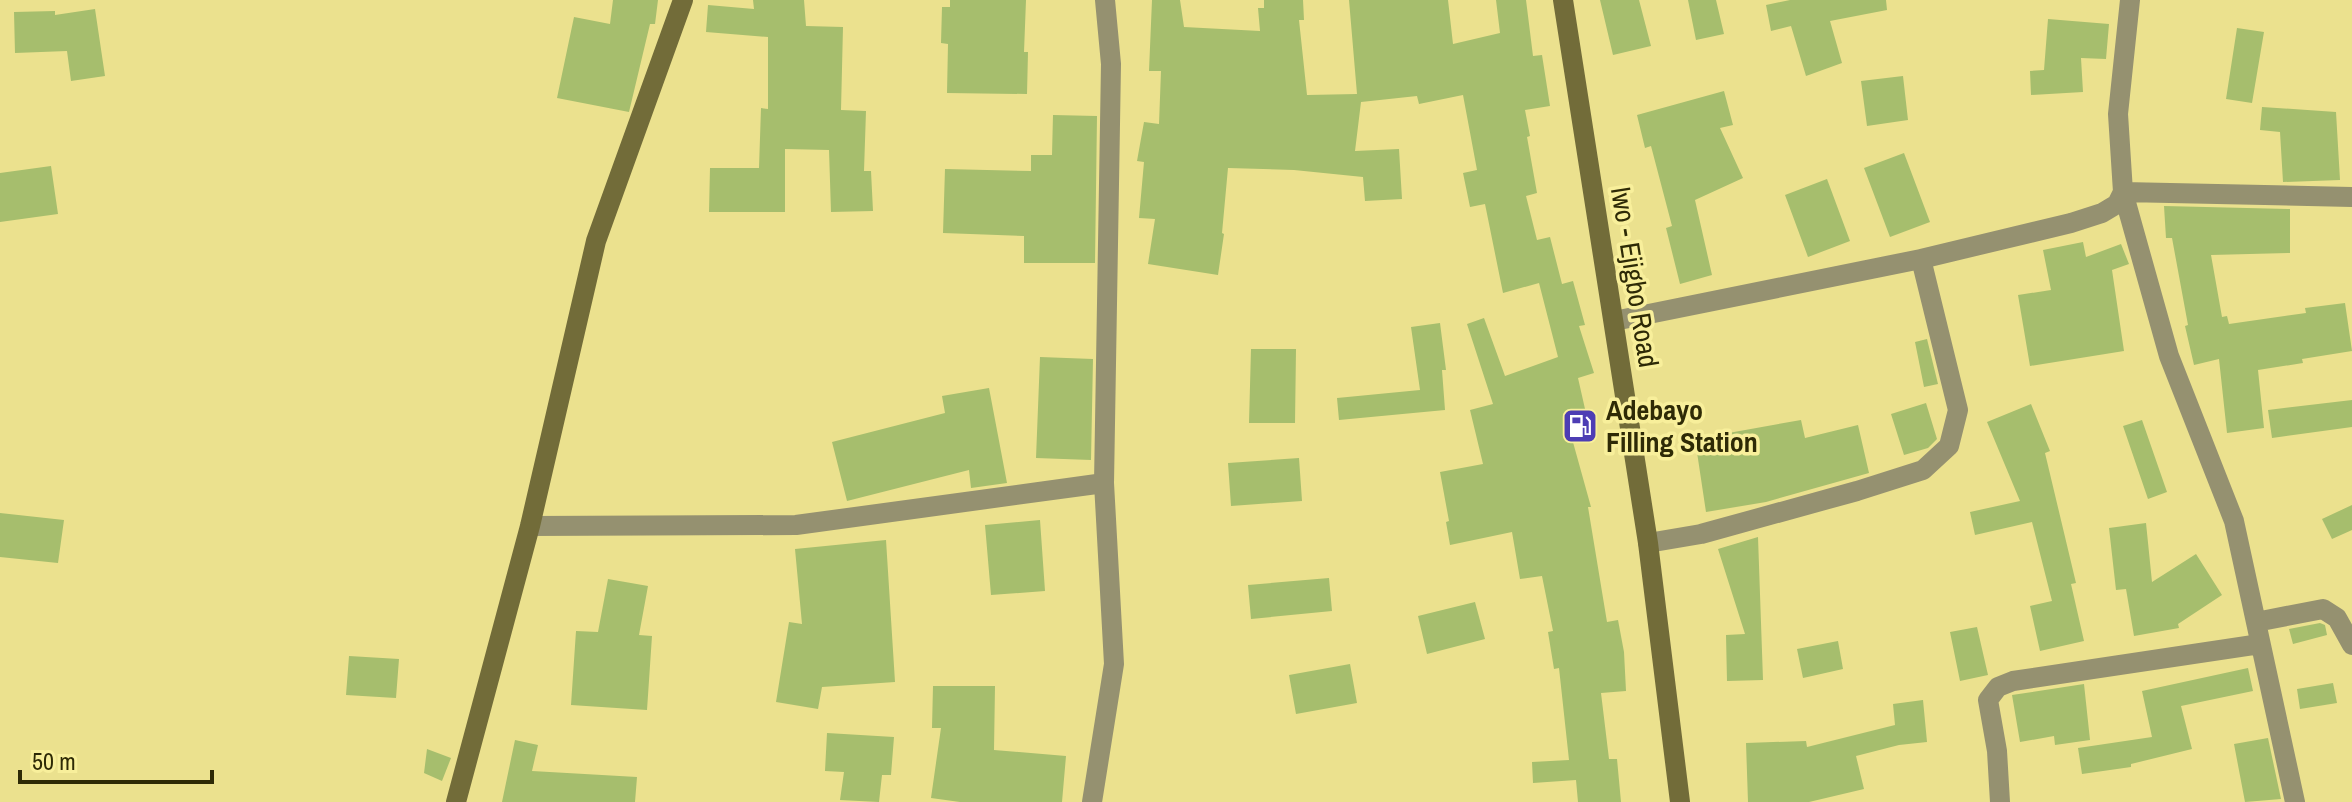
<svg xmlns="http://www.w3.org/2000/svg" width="2352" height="802" viewBox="0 0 2352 802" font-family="'Archivo Narrow',sans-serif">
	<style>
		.building { fill: #a6be6d }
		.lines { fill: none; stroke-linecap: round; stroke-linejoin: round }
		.street { stroke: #959170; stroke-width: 20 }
		.secondary { stroke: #726c39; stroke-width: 20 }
		.labels { text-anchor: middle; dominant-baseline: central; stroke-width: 7; stroke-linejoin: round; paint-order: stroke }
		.street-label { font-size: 28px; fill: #2e2a06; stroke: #f8ef9b }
		.poi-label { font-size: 28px; font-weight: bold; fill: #2e2a06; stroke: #f8ef9b; text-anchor: start }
	</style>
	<rect width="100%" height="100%" fill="#ebe18e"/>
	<!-- building -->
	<path class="building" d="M613 0H658L655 24H650L629 112 557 98 574 17 610 24Z
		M753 0H804L806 26 843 27 841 110 866 111 864 171H871L873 211 831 212 829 150 785 149V212H709L710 168H759L761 108 768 109V37L706 32 708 5 754 9Z
		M950 0H1026L1024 52H1028L1027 94 947 93 948 44 941 43 942 7H950Z
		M1152 0H1180L1184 27 1260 31 1258 8H1264V0H1303L1304 20H1299L1307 95 1357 94 1349 0H1448L1453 44 1500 33 1496 0H1526L1533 56 1542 55 1550 106 1525 110 1530 136 1527 137 1537 193 1526 196 1537 240 1550 237 1562 284 1573 281 1585 325 1579 326 1594 373 1578 378 1590 431 1571 435 1591 507H1588L1607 622 1618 620 1624 652 1626 691 1601 693 1609 759H1617L1621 802H1578L1576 780 1533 783 1532 762 1569 760 1559 668 1554 669 1548 632 1553 631 1542 576 1520 579 1512 532 1450 545 1446 522 1449 521 1440 472 1483 464 1470 410 1493 404 1467 324 1484 318 1505 376 1558 357 1539 283 1503 293 1485 204 1470 207 1463 173 1477 170 1463 95 1419 104 1417 96 1361 102 1355 151 1399 149 1402 199 1365 201 1363 177 1294 170 1228 168 1222 233 1224 234 1218 275 1148 264 1155 219 1139 218 1144 162 1137 161 1144 122 1159 124 1161 71H1149Z
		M1600 0H1639L1651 46 1613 55Z
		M1688 0H1716L1724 34 1696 40Z
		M1790 0H1886L1887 10 1830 21 1842 63 1806 76 1791 26 1771 31 1766 5Z
		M95 9 105 76 71 81 67 51 15 53 14 12 55 11V15Z
		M2048 19 2109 24 2106 59 2081 58 2083 92 2031 95 2030 71 2044 70Z
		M2237 28 2264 32 2252 103 2226 99Z
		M1903 76 1908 120 1867 126 1861 81Z
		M1724 91 1733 125 1720 128 1743 178 1695 200 1712 275 1680 284 1666 228 1672 226 1651 146 1645 148 1637 115Z
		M2262 107 2336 112 2340 180 2283 182 2280 132 2260 130Z
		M1053 115 1097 116 1095 263H1024V236L943 233 945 169 1031 171V155H1052Z
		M1904 153 1930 222 1890 237 1864 168Z
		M51 166 58 214 0 222V173Z
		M1827 179 1850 241 1808 257 1785 195Z
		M2164 206 2290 209V253L2211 255 2222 317 2227 316 2229 324 2306 313 2305 308 2345 303 2352 351 2302 359 2303 363 2258 370 2264 428 2227 433 2219 359 2194 365 2185 326 2188 325 2172 238H2166Z
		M2083 242 2086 257 2121 244 2129 264 2112 270 2124 351 2030 366 2018 295 2051 290 2043 250Z
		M1440 323 1446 370H1442L1445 410 1339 420 1337 398 1420 390 1411 327Z
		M1927 339 1938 384 1924 387 1915 342Z
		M1251 349H1296L1295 423H1249Z
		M1040 357 1093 359 1091 460 1036 458Z
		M989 388 1007 483 971 488 969 470 847 501 832 442 945 413 942 396Z
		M2352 400V427L2272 438 2268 410Z
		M1926 403 1937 439 1928 448 1904 455 1891 414Z
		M2031 404 2050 451 2045 453 2076 583 2071 584 2084 641 2040 651 2030 606 2052 601 2032 522 1975 535 1970 512 2020 501 1987 422Z
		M1801 420 1805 438 1858 425 1869 473 1766 502 1706 512 1695 439Z
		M2142 420 2167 492 2148 499 2123 426Z
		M1299 458 1302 501 1231 506 1228 463Z
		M2352 505V530L2332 539 2322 519Z
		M0 513 64 520 58 563 0 557Z
		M1040 520 1045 591 991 595 985 525Z
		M2146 523 2152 582 2196 554 2222 595 2178 624 2179 628 2134 636 2126 589 2116 590 2109 528Z
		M1758 537 1763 680 1727 681 1726 635 1745 634 1718 549Z
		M886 540 895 682 822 687 818 709 776 702 789 622 802 624 795 549Z
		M1329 578 1332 611 1251 619 1248 585Z
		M608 579 648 586 639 635 652 636 647 710 571 705 576 631 598 632Z
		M1475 602 1485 639 1427 654 1418 616Z
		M2320 623 2325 625 2327 635 2293 644 2289 629Z
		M1977 627 1988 675 1960 681 1950 632Z
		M1838 641 1843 669 1803 678 1797 649Z
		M349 656 399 659 396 698 346 695Z
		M1350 664 1357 703 1296 714 1289 675Z
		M2248 668 2253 691 2181 706 2192 749 2131 764V767L2082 774 2078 748 2152 737 2142 691Z
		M2333 683 2337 703 2300 709 2297 689Z
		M2084 684 2090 740 2055 745 2054 736 2020 742 2012 695Z
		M933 686H995L994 750 1066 756 1062 802H960L931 798 941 728H932Z
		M1923 700 1927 742 1899 745 1856 756 1864 789 1809 802H1748L1746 743 1806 741 1807 747 1895 725 1893 704Z
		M827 733 894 737 891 775H882L879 802 840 800 844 772 825 771Z
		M2268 738 2281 799 2245 802 2234 744Z
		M515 740 538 745 532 771 637 777 635 802H502Z
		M427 749 451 758 442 781 424 773Z"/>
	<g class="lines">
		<!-- street -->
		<path class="street" d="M2130 0 2118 114 2123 192 2169 356 2234 521 2295 802
			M2123 192 2352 197
			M1614 321 1921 259 2071 223 2102 213 2117 204 2123 192
			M530 526 796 525 1104 483
			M1648 543 1701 534 1857 491 1923 470 1949 446 1958 410 1921 259
			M2256 622 2323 609 2337 618 2352 645
			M1092 802 1114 664 1104 483 1111 64 1105 0
			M2000 802 1997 751 1988 700 1998 687 2013 681 2260 644"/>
		<!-- secondary -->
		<path class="secondary" d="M1563 0 1648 543 1680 802
			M456 802 530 526 596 241 683 0"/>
	</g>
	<!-- icons -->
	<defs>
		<symbol id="fuel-square" viewBox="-11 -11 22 22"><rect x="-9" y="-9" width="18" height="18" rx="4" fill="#4d3db4" stroke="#f8ef9b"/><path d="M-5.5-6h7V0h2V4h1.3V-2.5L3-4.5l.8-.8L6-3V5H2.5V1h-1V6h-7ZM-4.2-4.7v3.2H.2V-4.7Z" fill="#fff"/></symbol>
	</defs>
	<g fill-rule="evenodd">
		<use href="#fuel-square" x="1560" y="406" width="40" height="40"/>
	</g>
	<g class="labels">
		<!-- street labels -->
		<g class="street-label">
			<text transform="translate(1635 277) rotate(81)">Iwo - Ejigbo Road</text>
		</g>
		<!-- poi labels -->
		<g class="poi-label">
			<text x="1606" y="410">Adebayo<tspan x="1606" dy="32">Filling Station</tspan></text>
		</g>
	</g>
	<!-- scale -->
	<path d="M20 770v12h192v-12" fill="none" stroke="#2e2a06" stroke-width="4"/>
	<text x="32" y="770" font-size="24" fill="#2e2a06" stroke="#f8ef9b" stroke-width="6" paint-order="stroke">50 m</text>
</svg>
